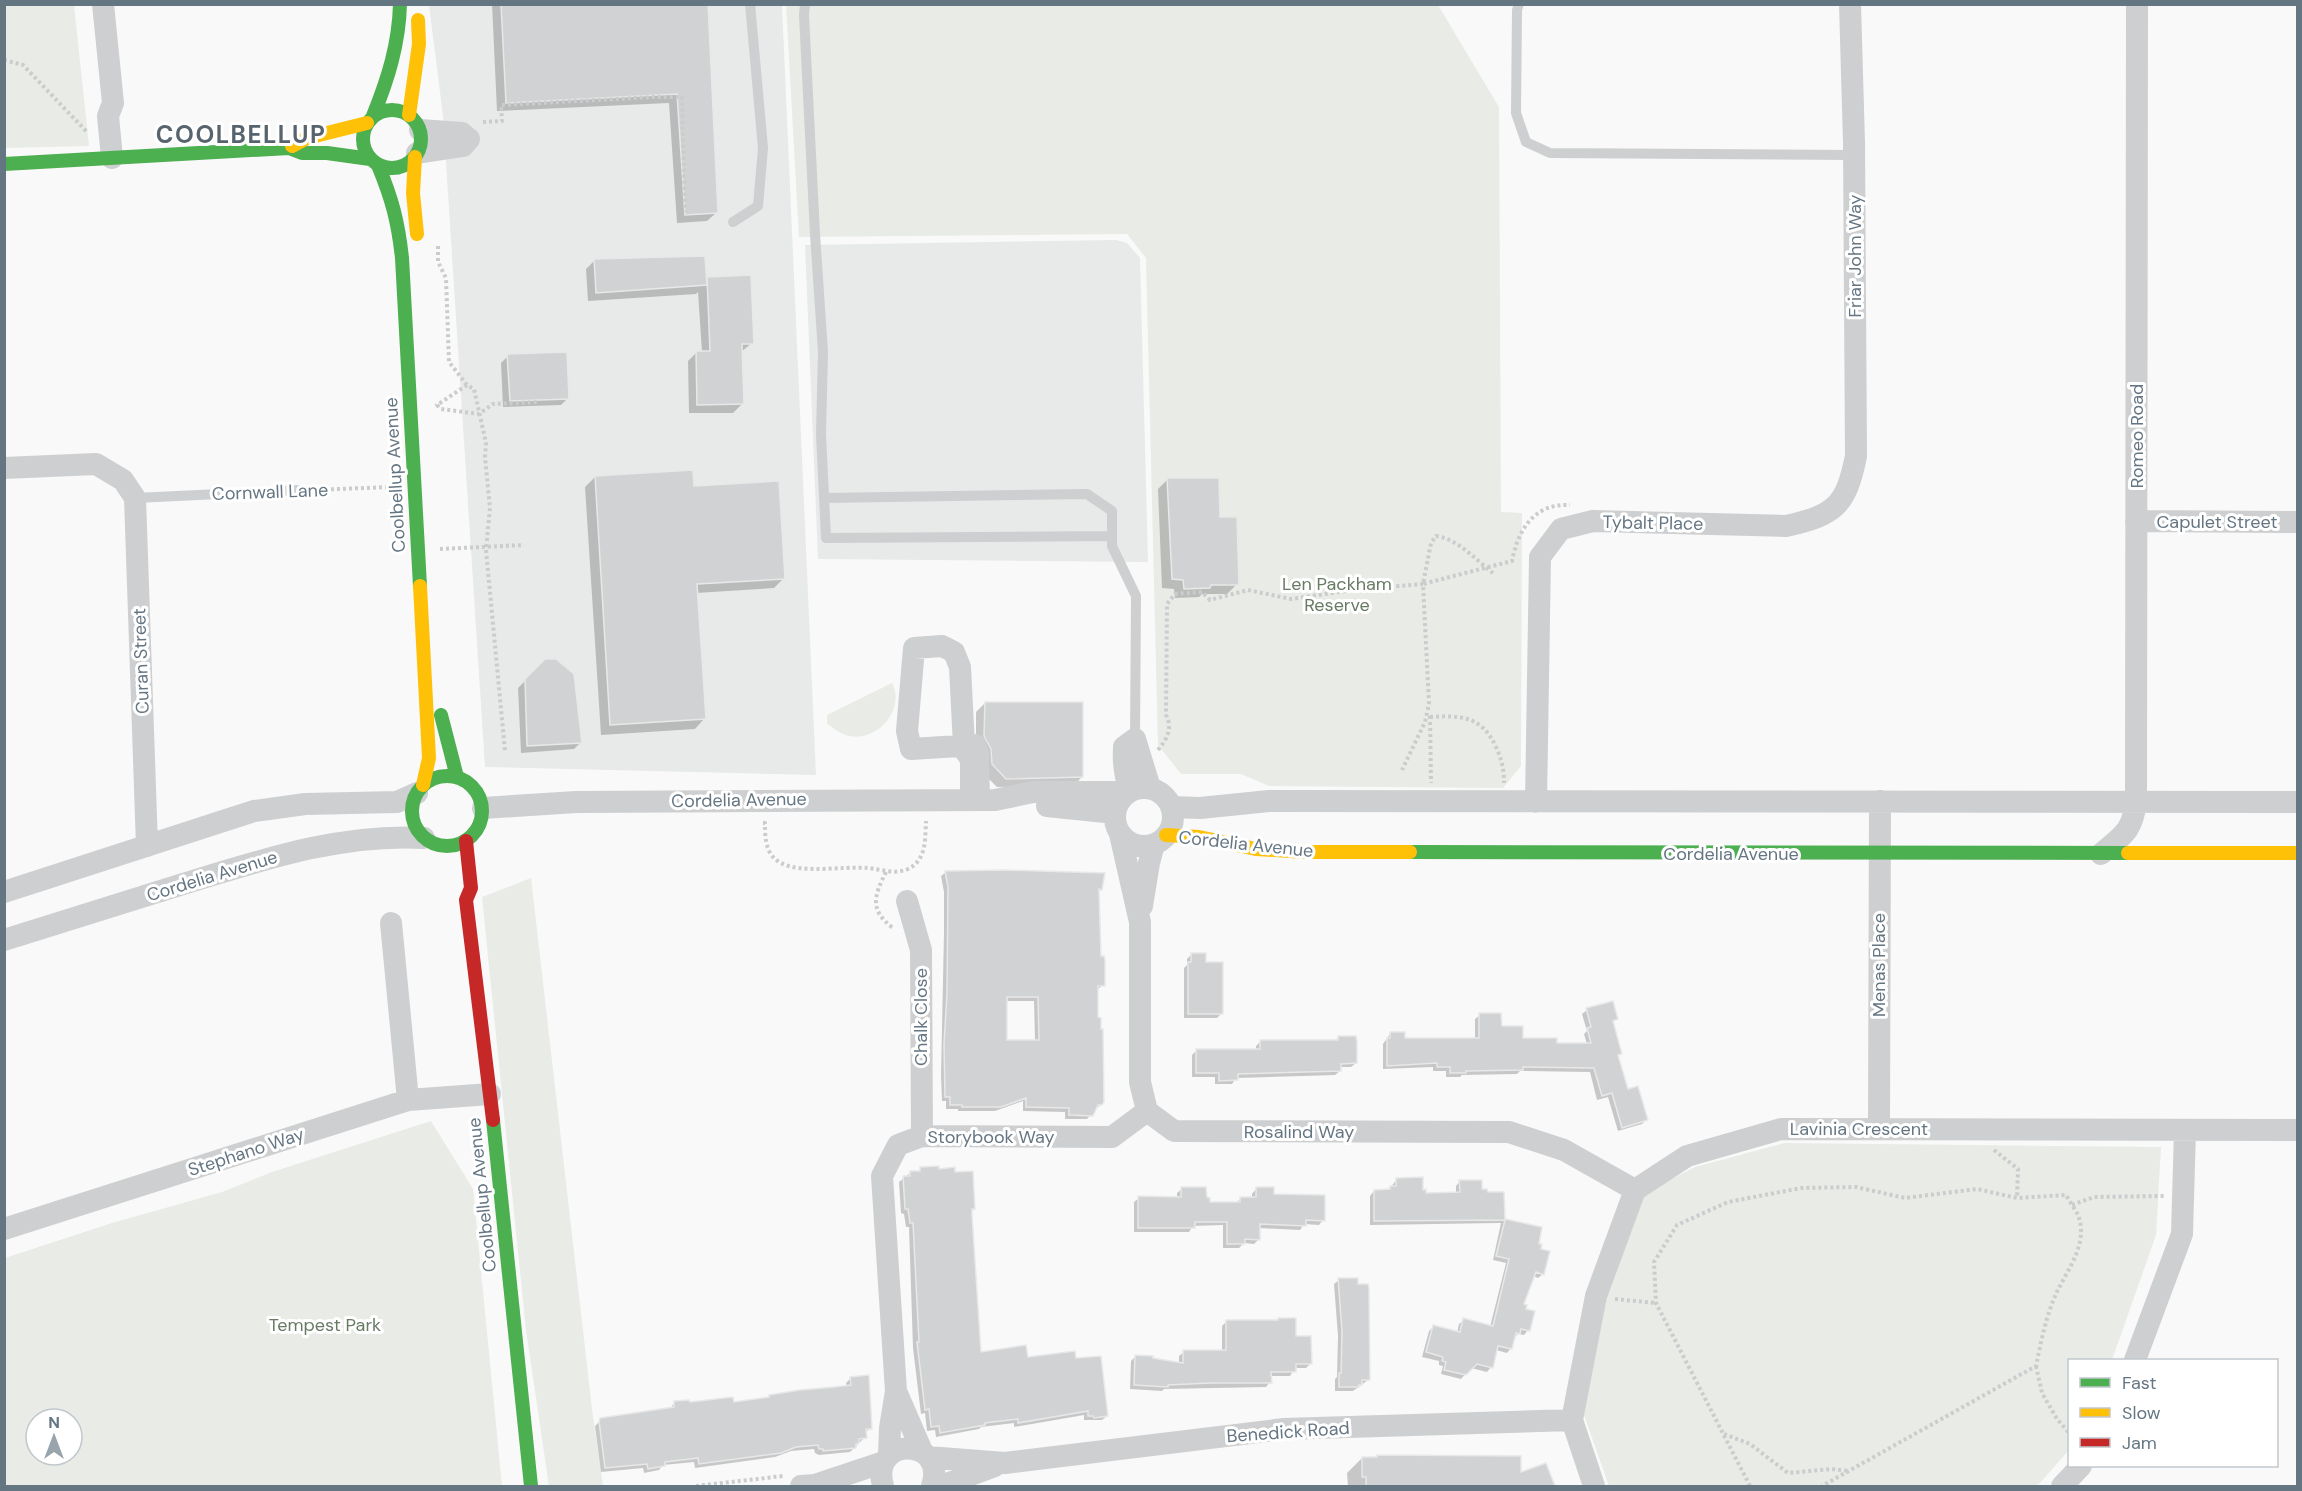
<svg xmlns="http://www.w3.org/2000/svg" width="2302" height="1491" viewBox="0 0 2302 1491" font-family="'DM Sans',sans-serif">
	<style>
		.built { fill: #e8e9e9 }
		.green { fill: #e8ebe6; fill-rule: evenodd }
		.shadow { fill: #0003; fill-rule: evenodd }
		.building { fill: #d0d2d3; stroke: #e8e8e8; stroke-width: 1.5; fill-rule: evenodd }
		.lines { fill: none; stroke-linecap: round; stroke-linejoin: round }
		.path { stroke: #cbcccd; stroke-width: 4; stroke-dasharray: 3 3; stroke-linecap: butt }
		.lane { stroke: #cecfd0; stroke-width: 10 }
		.street { stroke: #cecfd0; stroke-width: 22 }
		.fast { stroke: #4caf50; stroke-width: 14 }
		.slow { stroke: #ffc107; stroke-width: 14 }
		.jam { stroke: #c62828; stroke-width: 14 }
		.labels { text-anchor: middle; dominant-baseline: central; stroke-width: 6; stroke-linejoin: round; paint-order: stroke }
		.street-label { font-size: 18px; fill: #657683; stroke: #fff }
		.park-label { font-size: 18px; fill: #687a64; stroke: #fff }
		.district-label { font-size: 24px; font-weight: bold; letter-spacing: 1.5px; fill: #57646e; stroke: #fff }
	</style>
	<rect width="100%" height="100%" fill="#f9f9f9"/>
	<!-- built -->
	<path class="built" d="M429 5H782L816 775 485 767 443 116Z
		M1116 240 1127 243 1140 258 1148 562 818 559 805 245Z"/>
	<!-- green -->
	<path class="green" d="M4 5H74L89 146 5 148Z
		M786 5H1438L1499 107 1501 512 1522 513 1521 766 1503 788 1269 786 1241 774H1181L1158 745 1146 258 1127 234 799 237Z
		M892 683C907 711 873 747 843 734 838 732 832 727 827 724V715Z
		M531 878 592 1409 603 1486H549L526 1330 482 897Z
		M431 1121 473 1189 502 1486H5V1258L112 1223 222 1192 272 1172ZM36 1419H72V1455H36Z
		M1785 1143 2161 1147 2156 1235 2112 1360H2070L2069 1450 2039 1484 2035 1486H1609L1584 1415 1607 1295 1644 1193 1695 1167Z"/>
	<!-- shadow -->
	<path class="shadow" d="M492 4H714L707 7 716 213 707 221 677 223 669 103 497 111Z
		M595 260 705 280 707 278 752 343 741 352 742 404 733 413H689L688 361 697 352H702L698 292 696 294 588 301 586 269Z
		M508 356 568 398 561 405 503 407 501 363Z
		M595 477 693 488 784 578 774 588 696 593 704 719 695 729 601 735 585 487Z
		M1167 480 1219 519 1237 584 1227 594H1202L1199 597 1175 598 1174 589 1162 588 1158 489Z
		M545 661 581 742 574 749 521 753 518 688Z
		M985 703 1082 777 1073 786 997 787 983 773 976 745V712Z
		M946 872 1101 889 1097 893 1099 958 1103 985 1097 990 1101 1104 1087 1119H1065V1112L1023 1111V1101L995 1111H958V1109H946V1101H942L941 1076 944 932V892L941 876ZM1006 1001H1034L1035 1041H1006Z
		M1191 955 1204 964 1221 1014 1217 1018H1184V968L1187 965V959Z
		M1587 1010 1616 1019 1612 1023 1620 1053 1617 1056 1627 1091 1646 1120 1642 1124 1618 1131 1608 1097 1597 1100 1590 1072 1520 1071 1517 1074 1462 1075 1460 1077H1446V1071H1433V1067L1383 1069V1044L1390 1034 1403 1039 1475 1040V1019L1480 1015 1521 1039 1555 1044H1587L1584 1034 1587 1031 1582 1014Z
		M1339 1037 1356 1063 1351 1067H1340V1071L1335 1075 1236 1078 1232 1084H1215V1077H1192V1055L1196 1051 1256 1050V1046L1260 1042 1335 1041Z
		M921 1169H953L974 1209 971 1212 979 1353 1027 1359 1075 1360 1107 1416 1102 1420H1084V1415L1014 1427V1423L981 1427 979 1429 936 1437 935 1430 927 1431 925 1413 921 1414 913 1348 909 1227H906L904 1214 901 1213 899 1182 910 1173H917Z
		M1397 1179 1425 1194H1456V1186L1460 1181 1487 1193H1503V1220L1541 1229 1537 1245 1543 1274 1538 1278 1533 1276 1522 1306 1528 1330 1524 1335 1518 1334 1514 1338 1511 1348 1507 1353 1496 1350 1491 1367 1487 1372 1471 1368 1461 1379 1441 1374 1443 1366 1439 1365V1361L1422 1357 1429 1331 1433 1327 1457 1333 1459 1324 1464 1320 1490 1327 1506 1263 1493 1260 1501 1223 1370 1225V1196L1374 1191H1388Z
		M1182 1189 1208 1203H1236L1241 1198H1252V1194L1256 1189 1323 1220 1319 1225 1304 1224 1300 1230 1259 1228V1239L1254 1244 1244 1243 1239 1248H1223V1225L1193 1226 1189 1232H1134V1202L1139 1198H1177V1193Z
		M1339 1280 1368 1380 1353 1391H1335V1379L1337 1377 1338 1336 1334 1284Z
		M1294 1319V1338L1310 1364 1306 1368H1295L1290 1376H1270V1382L1266 1387 1164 1389 1162 1391 1130 1389 1131 1361 1135 1357 1179 1364V1356L1184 1352H1222V1326L1226 1322Z
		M851 1378 870 1428 865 1433V1437L850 1452 819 1455 815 1453 814 1449 791 1451 775 1457 695 1468 694 1462 663 1465 659 1470 644 1473 643 1468 601 1472 595 1426 601 1420 670 1409 674 1403H732L767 1399 770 1396 847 1387 846 1383Z
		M1362 1458 1520 1475 1545 1465 1554 1486H1348L1347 1473Z"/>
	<!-- building -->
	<path class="building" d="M501 4H708L718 213 685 215 677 94 506 103Z
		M705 256 707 285 596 293 594 259Z
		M751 275 754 344H742L744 404 697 405 696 351H710L707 277Z
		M567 352 569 399 510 401 507 354Z
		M693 470 694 486 779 481 785 579 697 584 706 719 610 725 595 476Z
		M1167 478H1219L1220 517H1237L1239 585H1211L1210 588 1184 589 1183 580 1172 579Z
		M545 659H556L574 674 582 743 527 746 525 679Z
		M985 702H1083V777L1006 779 992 764 991 749 984 736Z
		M1004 870 1105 873 1102 890 1099 889 1101 956H1104L1105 960V986H1098V1017L1101 1018V1029H1103L1104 1102 1102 1105H1098L1093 1116 1069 1115V1108L1026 1107V1098L1001 1107H962V1105H950V1097H945L944 1044 947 993 948 887 945 871ZM1007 997H1038L1039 1040H1007Z
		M1191 953H1206V962H1223V1014H1188V962H1191Z
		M1613 1001 1618 1019 1613 1021 1622 1054 1618 1055 1628 1089 1638 1086 1648 1120 1622 1128 1612 1093 1602 1096 1594 1068 1523 1067V1070L1466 1071V1073H1450V1067H1437V1063L1387 1066V1038H1390V1032H1405V1038H1479V1013H1501L1502 1026H1523V1038H1557V1043H1591L1587 1028 1591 1027 1586 1008Z
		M1338 1036H1356L1357 1041V1063L1341 1064V1071L1238 1074V1080L1219 1081V1073H1196V1049H1260V1040H1338Z
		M939 1166V1169L955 1167V1172L973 1171 975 1209H972V1215L981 1352 1026 1345 1028 1357 1075 1351 1076 1358 1101 1356 1108 1416 1094 1418 1093 1416H1088V1411L1018 1423V1419L985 1423V1425L940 1433 939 1426 931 1427 929 1409 925 1410 917 1342H919L913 1223H910L908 1209H905L903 1176H910V1171H920V1167Z
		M1423 1177V1190L1426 1189V1193L1460 1192 1459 1180H1482V1189H1487L1488 1192H1504L1505 1219 1542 1227 1539 1244H1542L1541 1249 1550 1251 1544 1275 1536 1272 1524 1304 1527 1305 1526 1309 1535 1311 1530 1331 1521 1329 1520 1334 1516 1333 1512 1349 1498 1346 1493 1368 1477 1364 1466 1375 1444 1370 1446 1362 1442 1361 1443 1357 1426 1352 1433 1325 1460 1332 1463 1318 1493 1326 1509 1259 1496 1256 1505 1220 1374 1221V1190L1390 1189V1186H1396V1178Z
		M1181 1187H1206L1207 1197 1210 1198V1202H1240V1197H1256V1187H1274V1194L1325 1195V1221L1306 1220V1226L1260 1224V1240L1245 1239V1244H1227V1222H1195V1228H1138V1196L1181 1197Z
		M1338 1278H1358V1284H1368L1369 1288 1370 1380H1362V1385H1359V1387H1339V1373H1341L1342 1331Z
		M1278 1318H1296V1336H1311L1312 1364H1296V1372H1271L1272 1383H1211L1168 1385V1387L1134 1385 1135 1355 1153 1356V1358L1183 1363V1350H1226V1320H1278Z
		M869 1375 872 1429H866L867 1438 859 1439V1443L856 1444V1448L823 1451V1449H819L818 1445 796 1447 781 1453 699 1464 698 1458 665 1462V1466L648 1469 647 1464 605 1468 599 1421 600 1418 674 1407V1401L689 1400 690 1402 733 1397 734 1402 769 1397V1395L800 1390 834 1387 851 1385 850 1377Z
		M1377 1455 1521 1456V1472L1546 1463 1555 1486H1366V1477H1362V1457H1377Z"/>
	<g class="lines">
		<!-- path -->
		<path class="path" d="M4 60 23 65 88 133
			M483 122 502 121 501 105 654 97H682L685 212
			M438 246V262L446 278 449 362 467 385 474 389 486 443 485 457 490 508 486 550 505 751
			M467 385 437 405 441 409 479 414 493 404 539 402
			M313 490 390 487
			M440 549 524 545
			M1493 573C1476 560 1458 539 1436 536L1431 543 1423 584 1512 561C1518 530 1534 503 1570 505
			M1430 716 1431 783
			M1430 717C1461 715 1482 716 1496 747 1502 760 1504 770 1504 783
			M1158 750C1167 739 1173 728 1166 715L1167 604 1175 594 1202 592 1210 600 1248 590 1291 599 1353 590 1423 584 1429 704 1425 722 1402 770
			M763 823H765C765 837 765 855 781 863 802 874 843 866 867 868 881 869 894 875 908 869 927 860 925 838 926 821
			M886 872C874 896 869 910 893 928
			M1994 1150 2018 1169 2017 1198
			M2072 1205 2094 1197 2165 1196
			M1615 1299 1656 1303
			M2036 1366 2042 1393 2057 1419 2070 1434
			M1724 1434 1750 1444 1788 1473 1831 1469 1849 1471
			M696 1486 783 1476
			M1750 1486 1656 1303 1654 1262 1677 1225 1728 1202 1801 1188 1856 1187 1905 1198 1977 1189 2017 1198 2066 1195C2070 1202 2075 1209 2078 1215 2089 1244 2067 1270 2056 1294 2046 1316 2041 1342 2036 1366L1822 1486"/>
		<!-- lane -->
		<path class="lane" d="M805 4 804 15 815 234 823 352 821 434 826 538 1112 536
			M1519 4 1517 10 1516 113 1526 142 1550 153 1854 155
			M733 222 758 206 763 148 750 4
			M135 498 300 490
			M824 498 1087 494 1112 511V546L1136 596 1135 739"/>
		<!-- street -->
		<path class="street" d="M103 4 113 103 108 116 112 158
			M417 153 463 146 469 139 462 133 420 130
			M4 468 96 464 123 480 135 498 147 846
			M2136 521 2298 522
			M1115 817a29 29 0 1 1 58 0a29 29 0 1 1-58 0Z
			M1130 791C1125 777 1123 762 1124 747L1135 739 1150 788
			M971 800V759L965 751 964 746 960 667 954 652 942 646 914 648 907 731 911 749 975 745 978 753 979 800
			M1536 802 1540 557 1561 529 1593 521 1786 526C1835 515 1846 506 1856 456L1854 143 1850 4
			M1047 806 1115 813
			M1171 807 1200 808 1269 801 2298 802
			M483 808 576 802 995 800 1033 792H1128
			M1120 834 1140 922V1082L1147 1111 1174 1131 1509 1132 1564 1150 1635 1190
			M2101 854C2123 835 2132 832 2136 802L2137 4
			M4 892 254 811 305 804 397 802 417 793
			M907 901 921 950 922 1136
			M1142 906 1149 863 1154 844
			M391 923 408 1100
			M4 940C64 921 124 903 183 884 262 860 342 833 424 838
			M1879 1129 1880 801
			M4 1229 408 1100 490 1094
			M2135 1360 2182 1234 2185 1130
			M896 1391 922 1451
			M889 1455 890 1428 896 1391 882 1176 898 1145 922 1136 1112 1137 1147 1111
			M928 1457 1005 1463 1284 1429 1572 1420
			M801 1486 815 1485 884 1462
			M883 1486C869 1435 948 1437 932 1486
			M941 1486 995 1466
			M1594 1486 1572 1420 1596 1296 1635 1190 1687 1156 1781 1129 2298 1130
			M2062 1486 2081 1466"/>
		<!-- fast -->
		<path class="fast" d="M363 139a29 29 0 1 1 58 0a29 29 0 1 1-58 0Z
			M373 116C388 79 399 44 400 4
			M4 164 289 148 302 153H327L370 159
			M378 165C392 199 398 221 402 258L420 586
			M441 715 457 777
			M412 811a35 35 0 1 1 70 0a35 35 0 1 1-70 0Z
			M1410 852 2128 853
			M493 1120 531 1486"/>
		<!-- slow -->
		<path class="slow" d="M409 115 419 44 418 20
			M292 146 307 138 367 123
			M415 157 413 193 417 234
			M420 586 429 758 423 785
			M1166 835 1199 837 1256 849 1305 852H1410
			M2128 853H2298"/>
		<!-- jam -->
		<path class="jam" d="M466 841 471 888 466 900 493 1120"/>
	</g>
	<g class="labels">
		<!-- street labels -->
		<g class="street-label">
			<text transform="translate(1855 256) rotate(-90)">Friar John Way</text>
			<text transform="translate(2137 436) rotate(-90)">Romeo Road</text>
			<text transform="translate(395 475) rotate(-93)">Coolbellup Avenue</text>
			<text transform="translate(270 492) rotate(-2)">Cornwall Lane</text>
			<text x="2217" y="522">Capulet Street</text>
			<text transform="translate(1653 523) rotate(1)">Tybalt Place</text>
			<text transform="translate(141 661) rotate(-92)">Curan Street</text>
			<text transform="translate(739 800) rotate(-1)">Cordelia Avenue</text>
			<text transform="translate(1246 844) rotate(6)">Cordelia Avenue</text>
			<text x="1731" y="854">Cordelia Avenue</text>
			<text transform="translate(212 876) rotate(-17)">Cordelia Avenue</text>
			<text transform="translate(1879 965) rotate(-90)">Menas Place</text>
			<text transform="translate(921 1017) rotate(-90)">Chalk Close</text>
			<text x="1859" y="1129">Lavinia Crescent</text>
			<text x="1299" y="1132">Rosalind Way</text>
			<text x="991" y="1137">Storybook Way</text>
			<text transform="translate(246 1152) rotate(-18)">Stephano Way</text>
			<text transform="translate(482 1195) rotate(-96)">Coolbellup Avenue</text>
			<text transform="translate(1288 1432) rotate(-4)">Benedick Road</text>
		</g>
		<!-- park labels -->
		<g class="park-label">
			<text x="1337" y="584">Len Packham<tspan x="1337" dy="21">Reserve</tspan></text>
			<text x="325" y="1325">Tempest Park</text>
		</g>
		<!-- district labels -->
		<g class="district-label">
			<text x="241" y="134">COOLBELLUP</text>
		</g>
	</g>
	<!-- border -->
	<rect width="2302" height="1491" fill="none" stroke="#657683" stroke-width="12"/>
	<!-- legend -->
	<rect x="2068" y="1359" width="210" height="108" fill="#ffffff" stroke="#c1c8cd" stroke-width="1.5"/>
	<rect x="2080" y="1378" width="30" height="9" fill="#4caf50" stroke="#c1c8cd" stroke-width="1.5"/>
	<text x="2122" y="1389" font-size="18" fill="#657683">Fast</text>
	<rect x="2080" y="1408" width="30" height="9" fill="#ffc107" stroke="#c1c8cd" stroke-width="1.5"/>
	<text x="2122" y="1419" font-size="18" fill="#657683">Slow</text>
	<rect x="2080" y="1438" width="30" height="9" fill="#c62828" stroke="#c1c8cd" stroke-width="1.5"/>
	<text x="2122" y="1449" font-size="18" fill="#657683">Jam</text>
	<!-- north arrow -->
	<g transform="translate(54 1437)"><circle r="28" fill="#ffffff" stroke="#c1c8cd" stroke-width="1.5"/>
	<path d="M0-4.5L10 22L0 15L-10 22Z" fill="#99a4ac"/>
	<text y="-9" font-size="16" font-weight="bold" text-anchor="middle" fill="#657683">N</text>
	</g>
</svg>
